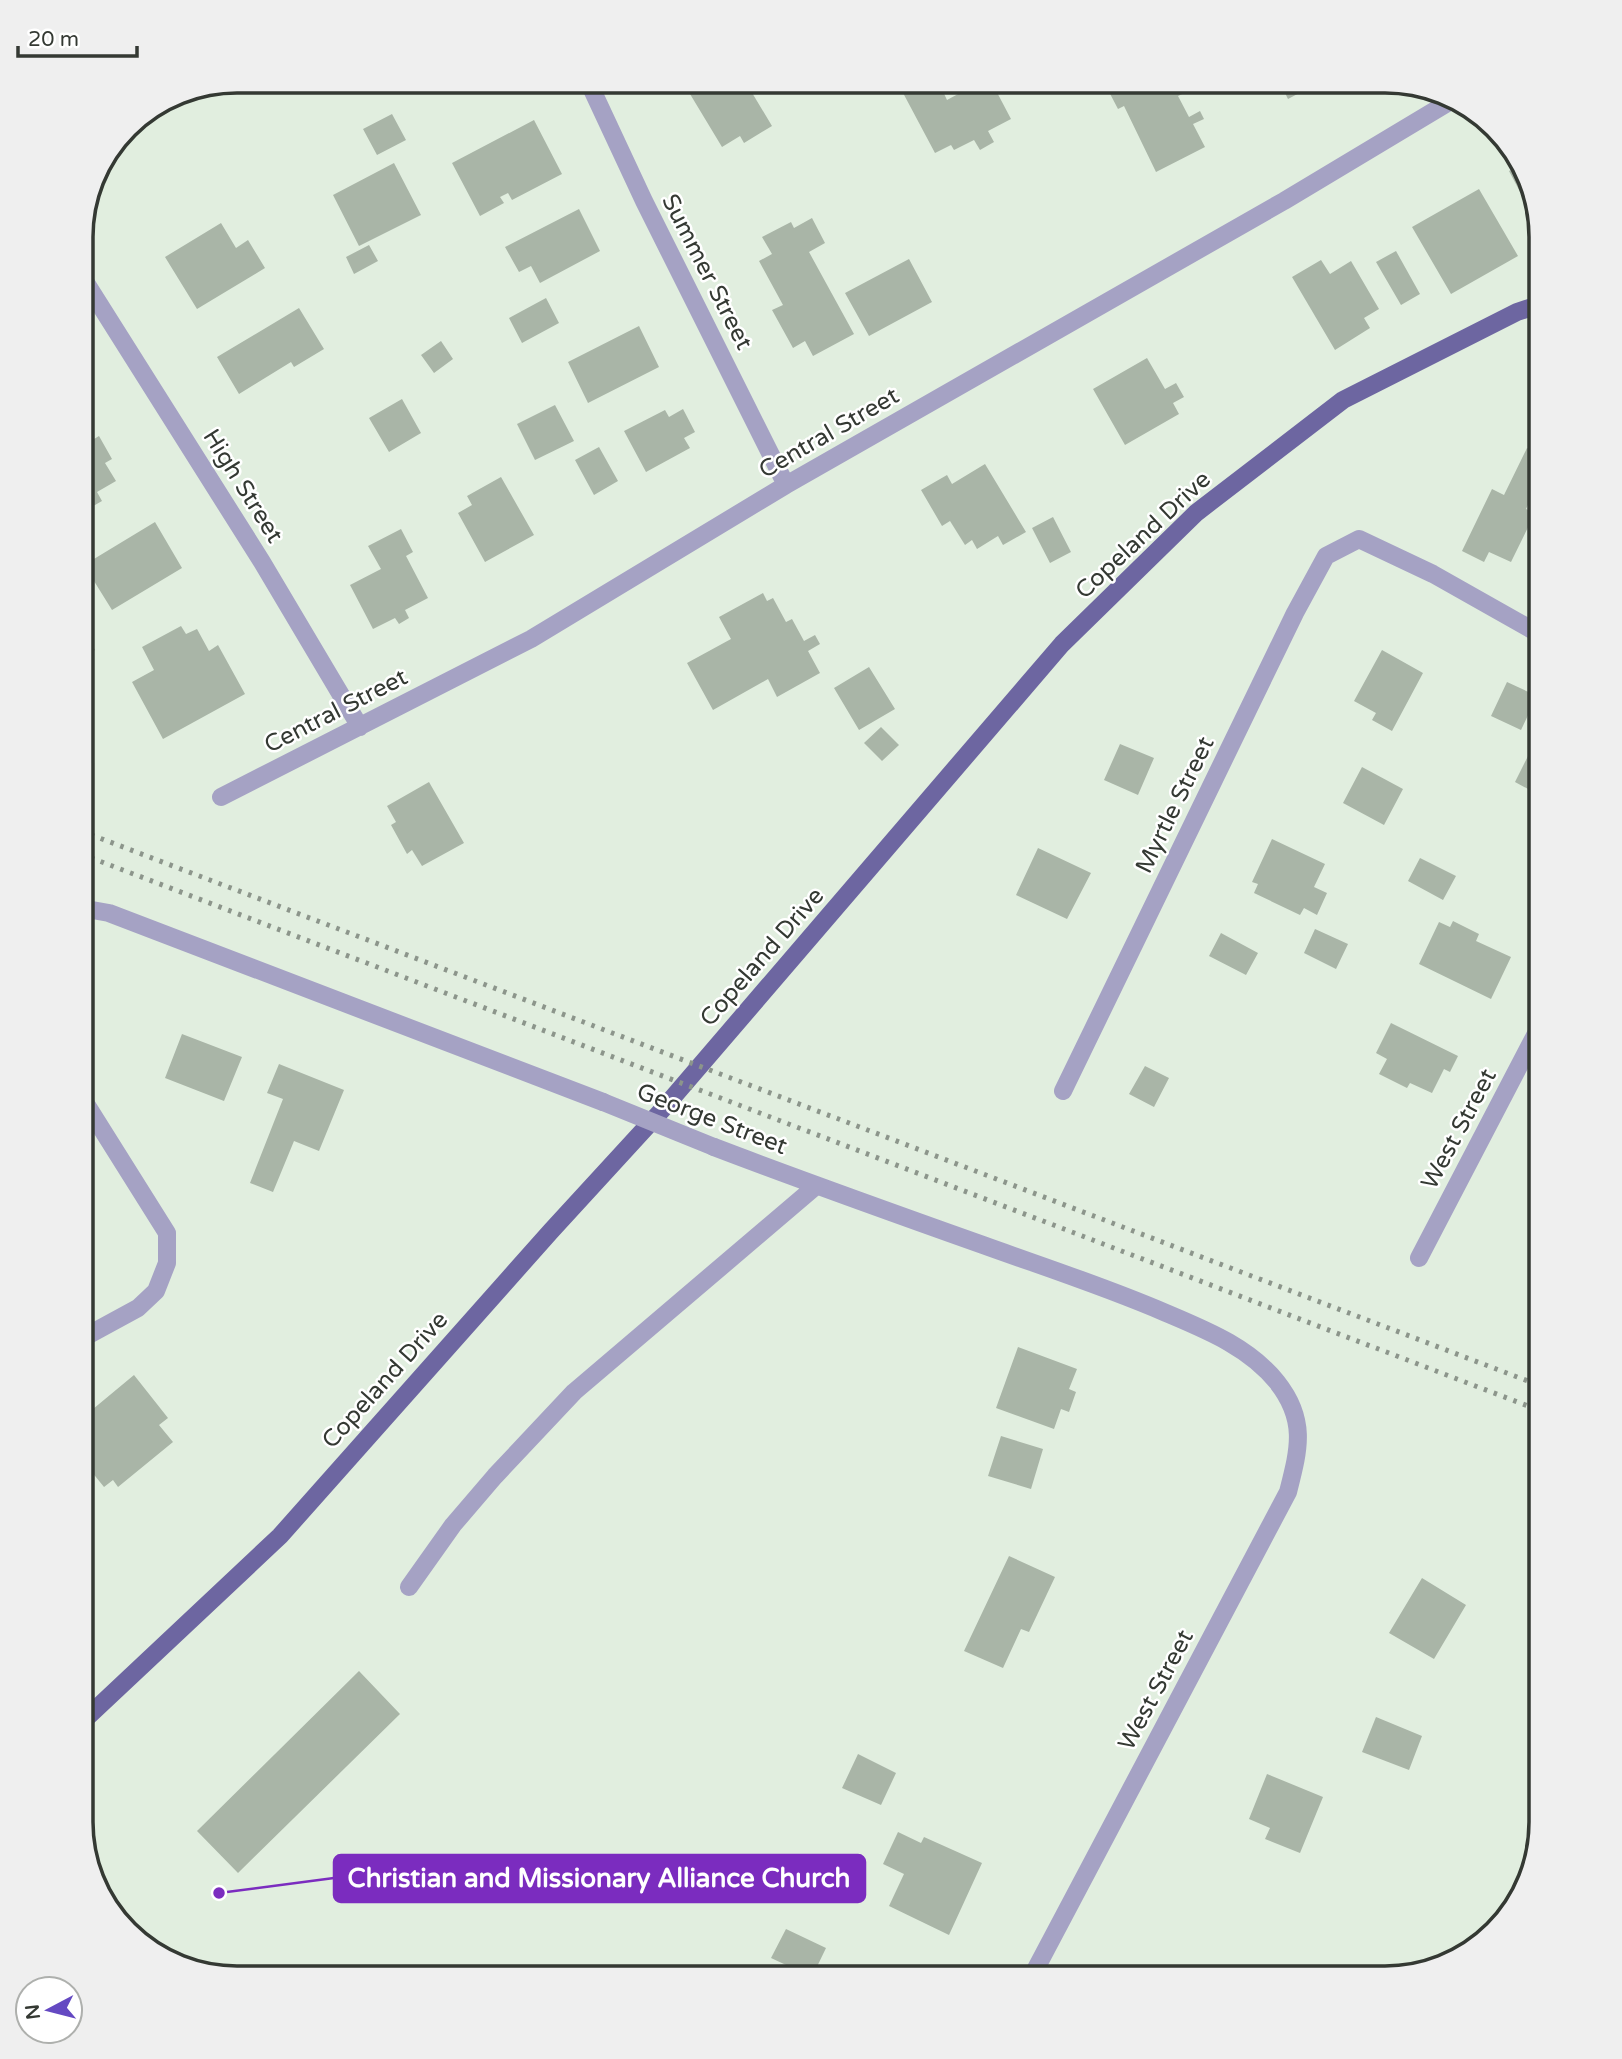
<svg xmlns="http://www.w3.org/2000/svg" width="1622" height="2059" viewBox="0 0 1622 2059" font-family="'Varela Round',sans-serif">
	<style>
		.building { fill: #a9b5a7 }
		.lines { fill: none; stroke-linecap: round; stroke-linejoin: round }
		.minor { stroke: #a5a2c4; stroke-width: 18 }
		.major { stroke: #6d66a1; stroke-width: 18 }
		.rail { stroke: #8c958b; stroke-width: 5; stroke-dasharray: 3.5 7; stroke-linecap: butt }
		.minor-bridge { stroke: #a5a2c4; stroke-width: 18 }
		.labels { text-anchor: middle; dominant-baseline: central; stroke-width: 5; stroke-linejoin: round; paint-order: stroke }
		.street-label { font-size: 24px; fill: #343933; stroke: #fff }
		.rim { fill: none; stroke: #343933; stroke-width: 3.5 }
		.leader { fill: none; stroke: #7b2cbf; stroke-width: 2.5 }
		.callout-dot { fill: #7b2cbf; stroke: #fff; stroke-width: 2.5 }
		.callout { fill: #7b2cbf; stroke: #7b2cbf; stroke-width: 2.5 }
		.callout-label { font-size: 26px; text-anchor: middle; font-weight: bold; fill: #fff }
	</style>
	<rect width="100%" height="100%" fill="#e1eedf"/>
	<!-- building -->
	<path class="building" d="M713 81H745L772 126 744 143 740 136 722 147 690 94Z
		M922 81H938L947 100 982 81H991L1011 119 988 131 994 142 980 150 974 140 954 150 951 145 935 153 902 91Z
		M1111 81H1168L1171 88 1183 81 1189 91 1178 96 1189 117 1200 111 1204 119 1193 124 1205 147 1156 172 1124 106 1118 109 1107 88 1114 85Z
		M1279 81H1322L1288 99Z
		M392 114 406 140 377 155 363 129Z
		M534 120 562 174 512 200 508 193 500 197 504 203 480 216 452 163Z
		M394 163 421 215 359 246 333 195Z
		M1520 165 1536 219 1535 220 1509 171Z
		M1479 189 1518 256 1451 294 1412 227Z
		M579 209 600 251 540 283 531 266 519 272 505 247Z
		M812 218 825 243 809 252 854 334 813 356 805 341 793 348 772 310 783 305 759 261 772 254 762 237 791 222 794 228Z
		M221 223 236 248 248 240 265 268 197 309 165 257Z
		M369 245 378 261 354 274 346 257Z
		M1396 251 1420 294 1401 305 1376 262Z
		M909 259 932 302 869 336 845 293Z
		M1321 260 1330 274 1351 261 1379 309 1364 318 1370 328 1335 350 1292 277Z
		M546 298 559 323 522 343 509 318Z
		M299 308 324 349 294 367 291 362 239 394 217 357Z
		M639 326 659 367 588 403 568 362Z
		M441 341 453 359 434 373 421 355Z
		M1147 358 1165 389 1176 383 1184 397 1173 403 1179 414 1125 445 1093 389Z
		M402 399 421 433 389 452 369 418Z
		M555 405 574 441 535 460 517 424Z
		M683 409 695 432 684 438 690 448 646 472 624 431 665 410 669 417Z
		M99 436 112 459 105 463 116 481 97 492 102 501 81 513V447Z
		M599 447 618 481 594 495 575 460Z
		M1527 448 1541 455V478L1526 509 1535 513 1511 562 1489 552 1484 562 1462 551 1492 489 1504 495Z
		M985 464 1026 532 1003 545 998 536 977 549 972 540 965 545 950 521 942 526 921 490 947 475 952 484Z
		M501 477 534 535 485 562 458 513 472 505 467 496Z
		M1053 517 1071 552 1050 563 1032 528Z
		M155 522 182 568 112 610 84 565Z
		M401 529 413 552 406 556 428 598 405 610 409 618 399 624 395 618 373 629 350 585 381 569 368 546Z
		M763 593 767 601 773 598 786 622 792 619 804 641 815 635 820 644 808 651 820 673 777 697 768 679 713 710 687 663 731 639 719 617Z
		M81 626 95 650 81 659Z
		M181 626 186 634 197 629 209 651 218 645 245 694 163 739 132 682 154 670 142 647Z
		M1382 650 1423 673 1392 731 1372 720 1376 713 1354 701Z
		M869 667 895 709 859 730 834 688Z
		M1507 682 1537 696 1521 730 1491 716Z
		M881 727 899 745 882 761 864 743Z
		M1120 744 1154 758 1138 795 1104 780Z
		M1530 752 1541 757V796L1515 782Z
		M1362 767 1403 789 1384 825 1343 803Z
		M429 782 464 843 422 866 412 850 407 854 391 825 396 822 387 806Z
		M1272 839 1325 864 1314 887 1327 893 1317 915 1304 908 1300 915 1254 893 1258 884 1252 882Z
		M1038 848 1091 873 1067 919 1016 895Z
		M1420 858 1456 876 1443 900 1408 881Z
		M1453 921 1479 934 1476 941 1511 957 1491 999 1419 964 1439 922 1450 927Z
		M1315 929 1348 944 1336 969 1304 953Z
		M1221 933 1258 953 1246 975 1209 956Z
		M1391 1023 1458 1056 1450 1072 1444 1069 1432 1093 1410 1083 1407 1088 1379 1074 1387 1059 1376 1053Z
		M182 1034 242 1057 224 1101 165 1078Z
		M279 1064 344 1090 319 1151 294 1141 273 1192 250 1183 283 1099 267 1093Z
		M1145 1066 1169 1078 1154 1107 1129 1094Z
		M1018 1347 1077 1369 1069 1389 1076 1392 1069 1412 1061 1409 1054 1429 996 1408Z
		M134 1375 168 1418 159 1425 173 1442 118 1487 113 1480 104 1487 87 1466 91 1464 81 1451V1443L84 1440 81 1436V1419Z
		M1001 1436 1043 1449 1031 1489 988 1476Z
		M1009 1556 1055 1577 1029 1632 1021 1629 1003 1668 964 1651Z
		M1422 1578 1466 1605 1434 1659 1389 1633Z
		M359 1671 400 1714 238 1873 197 1831Z
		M1376 1717 1422 1736 1409 1770 1362 1752Z
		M858 1754 896 1773 881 1805 842 1788Z
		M1267 1774 1323 1797 1300 1853 1265 1839 1270 1828 1249 1819Z
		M898 1832 921 1843 924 1837 982 1863 949 1935 889 1906 904 1874 883 1864Z
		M786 1929 826 1948 812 1977 771 1958Z
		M1229 1966 1255 1978H1222Z"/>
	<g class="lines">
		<!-- minor -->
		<path class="minor" d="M588 81 644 201 786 485
			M81 275 262 562 360 727
			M221 797 531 639 786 485 1284 201 1454 99
			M81 908 109 913 603 1102
			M1063 1091 1295 613 1326 556 1359 539 1433 574 1541 635
			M714 1147C803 1181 893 1213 983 1245 1044 1267 1106 1287 1166 1313 1206 1330 1249 1347 1277 1382 1307 1420 1299 1449 1288 1492L1031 1978
			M1419 1258 1541 1024
			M81 1339 138 1308 156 1291 167 1263V1233L81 1096
			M409 1587 453 1525 495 1476 574 1392 816 1186"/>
		<!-- major -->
		<path class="major" d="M81 1723 280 1536 551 1231 662 1110 1062 644 1196 513 1343 400 1517 312 1541 304"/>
		<!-- rail -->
		<path class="rail" d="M81 831 1541 1386
			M81 854 1541 1411"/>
		<!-- minor-bridge -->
		<path class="minor-bridge" d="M603 1102 714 1147"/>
	</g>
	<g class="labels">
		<!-- street labels -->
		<g class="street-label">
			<text transform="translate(707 272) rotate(63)">Summer Street</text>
			<text transform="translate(829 433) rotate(-30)">Central Street</text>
			<text transform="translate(243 486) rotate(58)">High Street</text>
			<text transform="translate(1143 535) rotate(-43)">Copeland Drive</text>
			<text transform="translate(336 711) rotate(-27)">Central Street</text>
			<text transform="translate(1175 805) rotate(-64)">Myrtle Street</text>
			<text transform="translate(762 957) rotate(-49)">Copeland Drive</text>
			<text transform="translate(712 1119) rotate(21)">George Street</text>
			<text transform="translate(1459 1129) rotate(-62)">West Street</text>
			<text transform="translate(385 1380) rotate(-48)">Copeland Drive</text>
			<text transform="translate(1156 1690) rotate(-62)">West Street</text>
		</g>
	</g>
	<!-- crop -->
	<path d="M0 0H1622V2059H0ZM237 93H1385A144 144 0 0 1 1529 237V1822A144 144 0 0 1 1385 1966H237A144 144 0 0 1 93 1822V237A144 144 0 0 1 237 93Z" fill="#efefef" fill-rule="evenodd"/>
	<path class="rim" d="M237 93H1385A144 144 0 0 1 1529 237V1822A144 144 0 0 1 1385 1966H237A144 144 0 0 1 93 1822V237A144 144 0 0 1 237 93Z"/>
	<!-- callouts -->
	<path class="leader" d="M219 1893L334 1878"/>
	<circle class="callout-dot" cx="219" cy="1893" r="7"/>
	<rect class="callout" x="334" y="1855" width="531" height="47" rx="7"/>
	<g class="callout-label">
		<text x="599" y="1887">Christian and Missionary Alliance Church</text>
	</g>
	<!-- north arrow -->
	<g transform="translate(49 2010) rotate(263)"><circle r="33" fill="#ffffff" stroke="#aeb0ad" stroke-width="2"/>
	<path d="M0-5L12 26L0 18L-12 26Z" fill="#6449c2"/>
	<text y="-10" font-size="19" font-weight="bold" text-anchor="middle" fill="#343933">N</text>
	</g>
	<!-- scale -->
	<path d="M18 46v10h119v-10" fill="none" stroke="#343933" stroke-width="3.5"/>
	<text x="28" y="46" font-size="21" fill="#343933" stroke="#ffffff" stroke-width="5" paint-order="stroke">20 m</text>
</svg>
